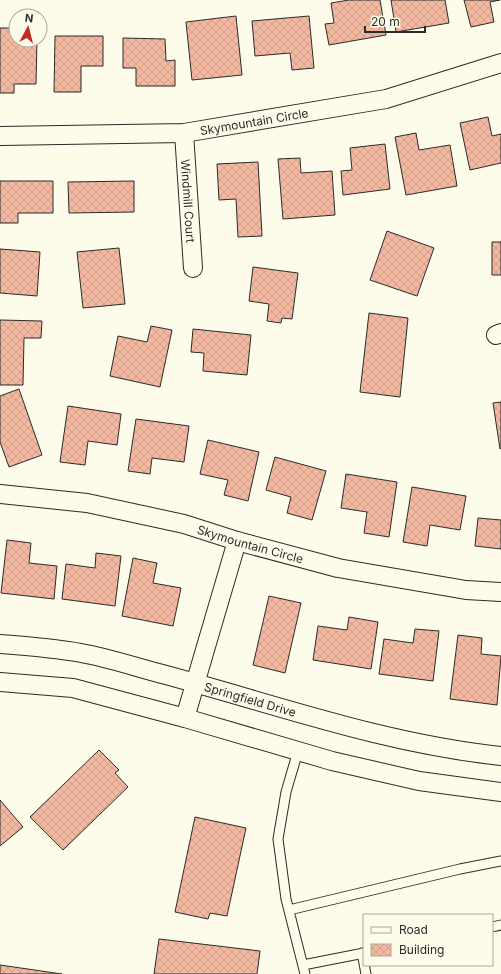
<svg xmlns="http://www.w3.org/2000/svg" width="501" height="974" viewBox="0 0 501 974" font-family="Inter,sans-serif">
	<style>
		.building { fill: url(#building-cross-hatch); stroke: #2b2b2b }
		.lines { fill: none; stroke-linecap: round; stroke-linejoin: round }
		.lane-casing { stroke: #2b2b2b; stroke-width: 11 }
		.street-casing { stroke: #2b2b2b; stroke-width: 20 }
		.lane { stroke: #fdfbea; stroke-width: 9 }
		.street { stroke: #fdfbea; stroke-width: 18 }
		.labels { text-anchor: middle; dominant-baseline: central; stroke-width: 3; stroke-linejoin: round; paint-order: stroke }
		.street-label { font-size: 12px; fill: #2b2b2b; stroke: #fdfbea }
	</style>
	<defs>
		<pattern id="building-cross-hatch" width="8" height="8" patternUnits="userSpaceOnUse"><rect width="8" height="8" fill="#f2b8a0"/><path d="M0 0l8 8M0 8l8-8" fill="none" stroke="#d09e8a"/></pattern>
	</defs>
	<rect width="100%" height="100%" fill="#fdfbea"/>
	<!-- building -->
	<path class="building" d="M349 0H380L386 35 329 45 325 24 334 23 331 3Z
		M391 0H445L449 23 396 32Z
		M464 0H500L490 2 494 22 471 27Z
		M236 16 242 75 192 80 186 22Z
		M309 16 314 68 292 70 290 53 255 56 252 21Z
		M0 28H16V40H37L36 84H14V93H0Z
		M55 36H103V66H81V92H54Z
		M123 38 165 39 166 61 175 60V86H136V68H123Z
		M488 117 492 136 501 134V163L470 170 460 123Z
		M416 133 419 150 450 145 457 186 406 195 395 137Z
		M385 144 390 189 343 195 341 171 352 170 350 148Z
		M300 158 301 173 332 171 335 215 283 219 278 159Z
		M258 162 262 236 238 237 236 199 219 200 217 164Z
		M0 181H53V213H18V223H0Z
		M134 181V212L69 213 68 182Z
		M387 231 434 248 417 296 370 280Z
		M492 242H501V275H492Z
		M119 248 125 304 83 308 77 252Z
		M0 249 40 252 37 296 0 293Z
		M253 267 298 273 292 319 282 318 281 323 267 321 269 304 249 301Z
		M369 313 408 318 400 397 360 392Z
		M0 320 42 321 41 338H24L23 385H0Z
		M151 326 172 330 160 387 110 376 118 336 147 342Z
		M193 329 251 335 247 375 203 371 204 353 191 352Z
		M19 389 42 455 9 467 0 442V396Z
		M501 402V448L500 449 493 403Z
		M68 406 121 414 117 445 88 441 85 465 60 462Z
		M136 419 189 426 184 462 152 458 150 474 128 471Z
		M208 440 259 452 248 501 224 495 228 480 200 474Z
		M275 457 326 471 312 520 287 513 291 497 266 490Z
		M346 474 397 482 389 537 364 533 367 512 341 508Z
		M412 487 466 496 460 530 430 525 427 546 403 542Z
		M478 518 501 520V549L475 546Z
		M7 540 31 543 29 563 57 566 54 599 1 593Z
		M96 553 121 556 115 606 62 599 66 564 95 568Z
		M133 558 157 563 153 583 181 588 173 626 122 616Z
		M269 596 301 603 285 673 253 665Z
		M349 617 378 622 371 669 313 660 318 626 347 630Z
		M415 629 439 631 433 681 379 674 384 639 413 643Z
		M458 635 482 638 481 654 501 656 497 705 450 699Z
		M99 750 119 770 115 773 128 787 63 850 30 817Z
		M0 800 23 827 0 846Z
		M195 817 246 828 227 916 210 913 208 919 175 912Z
		M159 939 260 951 257 974H154Z
		M0 965 62 974H0Z"/>
	<g class="lines">
		<defs>
			<path id="lane" d="M298 751 286 792 278 839 286 899 305 974
				M289 910 460 869 501 861
				M492 927 501 925
				M362 953 366 974
				M303 965 364 953"/>
			<g id="street">
				<path id="s1" d="M184 133 193 268"/>
				<path id="s2" d="M0 136 184 133 386 99 501 63"/>
				<path d="M496 335 501 333"/>
				<path id="s3" d="M0 494 87 503 184 524 237 541 338 568 466 590 501 592"/>
				<path id="s4" d="M0 644C27 646 54 648 81 653 110 658 138 668 166 675 277 705 386 744 501 756"/>
				<path d="M0 682 73 688 185 718 332 761 419 781 501 792"/>
				<path d="M185 718 237 541"/>
			</g>
		</defs>
		<!-- lane casing -->
		<use href="#lane" class="lane-casing"/>
		<!-- street casing -->
		<use href="#street" class="street-casing"/>
		<!-- lane -->
		<use href="#lane" class="lane"/>
		<!-- street -->
		<use href="#street" class="street"/>
	</g>
	<g class="labels">
		<!-- street labels -->
		<g class="street-label">
			<text stroke="none"><textPath href="#s2" startOffset="255">Skymountain Circle</textPath></text>
			<text stroke="none"><textPath href="#s1" startOffset="68">Windmill Court</textPath></text>
			<text stroke="none"><textPath href="#s3" startOffset="256">Skymountain Circle</textPath></text>
			<text stroke="none"><textPath href="#s4" startOffset="257">Springfield Drive</textPath></text>
		</g>
	</g>
	<!-- legend -->
	<rect x="363" y="914" width="130" height="52" fill="#fdfbea" stroke="#a9a89e"/>
	<rect x="371" y="927" width="20" height="6" fill="#fdfbea" stroke="#a9a89e"/>
	<text x="399" y="934" font-size="12" fill="#2b2b2b">Road</text>
	<rect x="371" y="944" width="20" height="12" fill="url(#building-cross-hatch)" stroke="#a9a89e"/>
	<text x="399" y="954" font-size="12" fill="#2b2b2b">Building</text>
	<!-- north arrow -->
	<g transform="translate(28 28) rotate(7)"><circle r="19" fill="#fdfbea" stroke="#a9a89e"/>
	<path d="M0-3L7 15L0 10L-7 15Z" fill="#c62828"/>
	<text y="-6" font-size="11" font-weight="bold" text-anchor="middle" fill="#2b2b2b">N</text>
	</g>
	<!-- scale -->
	<path d="M365 26v6h60v-6" fill="none" stroke="#2b2b2b" stroke-width="2"/>
	<text x="371" y="26" font-size="12" fill="#2b2b2b" stroke="#fdfbea" stroke-width="3" paint-order="stroke">20 m</text>
</svg>
